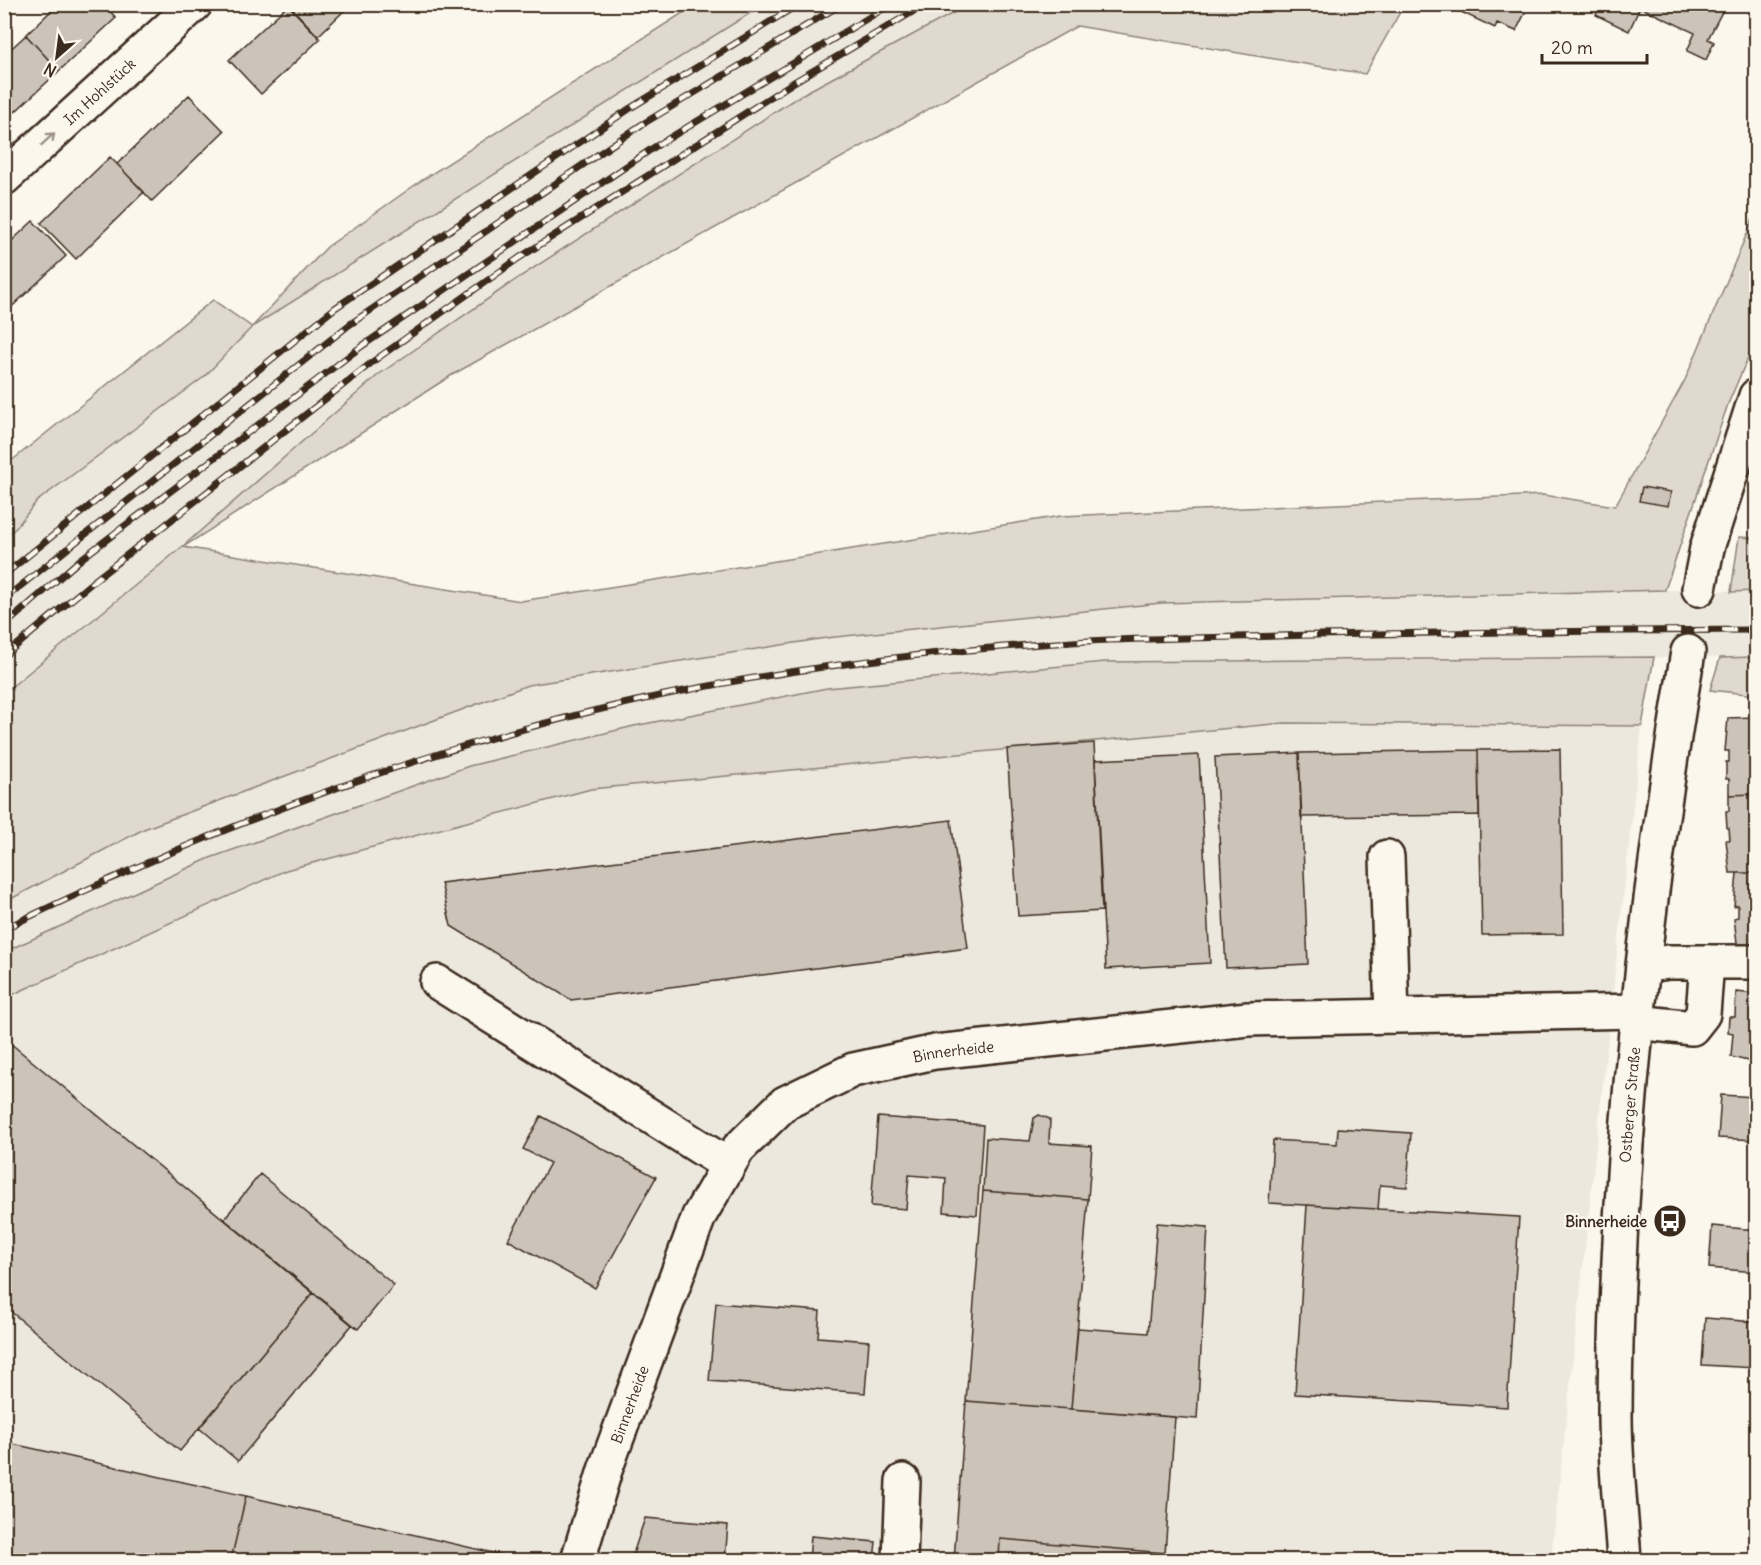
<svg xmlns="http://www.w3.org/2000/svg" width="1761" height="1565" viewBox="0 0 1761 1565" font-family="Delius,sans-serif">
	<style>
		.built { fill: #ede8dd }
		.green { fill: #dfd9ce; stroke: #8d8276; stroke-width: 1.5 }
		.building { fill: #ccc4b9; stroke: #3b2a1e; stroke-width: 1.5 }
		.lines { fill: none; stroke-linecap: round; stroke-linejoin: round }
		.minor-casing { stroke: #3b2a1e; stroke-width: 38 }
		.minor { stroke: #fbf7ec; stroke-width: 33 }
		.rail-casing { stroke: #3b2a1e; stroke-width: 7 }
		.rail { stroke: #fbf7ec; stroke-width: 4.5; stroke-dasharray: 14; stroke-linecap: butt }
		.oneway { stroke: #9b9085 }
		.labels { text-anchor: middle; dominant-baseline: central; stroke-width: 4.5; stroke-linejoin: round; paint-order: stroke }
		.street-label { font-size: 15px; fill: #3b2a1e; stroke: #fbf7ec }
		.poi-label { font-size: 15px; font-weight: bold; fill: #3b2a1e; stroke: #fbf7ec; text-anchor: end }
	</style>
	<rect width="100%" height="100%" fill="#fbf7ec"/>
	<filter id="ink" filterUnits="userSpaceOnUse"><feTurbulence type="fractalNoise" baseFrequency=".0167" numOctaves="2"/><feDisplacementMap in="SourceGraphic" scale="12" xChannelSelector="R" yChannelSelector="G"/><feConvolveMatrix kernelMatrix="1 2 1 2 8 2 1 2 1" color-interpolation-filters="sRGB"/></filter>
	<g filter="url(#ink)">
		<!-- built -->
		<path class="built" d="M763 5H968L801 95 521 276 378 375 182 547 5 692V537L16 528 36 502 204 377 252 327Z
			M1665 590 1756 591V657L1105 662 827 688 634 726 469 766 210 858 5 952V902L143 829 528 685 826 638 1161 603Z
			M1284 723 1642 726 1551 1560H5L4 998 286 870 591 789Z"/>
		<!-- green -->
		<path class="green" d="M695 5H763L252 327 204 377 36 502 16 528 5 537V466L213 300 252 327 327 247 422 180Z
			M968 5H1404L1365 74 1077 26 452 375 183 547 521 601 1061 516 1543 495 1615 506 1685 380 1756 212V339L1728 404 1665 590 1161 603 826 638 528 685 144 829 5 902V692L182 547 378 375 521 276 801 95Z
			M1739 537 1756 538V591L1731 592Z
			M1654 657 1642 726 1284 723 591 789 286 870 5 998 4 952 210 858 469 766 634 726 827 688 1105 662Z
			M1756 657V695L1710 690 1720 658Z"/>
		<!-- building -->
		<path class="building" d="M58 4H104L116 18 59 71 26 35Z
			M288 4H351L318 36Z
			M1465 4H1523L1520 10 1525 13 1516 31 1497 23 1495 28 1461 12Z
			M1601 4H1726L1708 39 1714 42 1706 60 1687 51 1695 33 1640 7 1629 31 1596 15Z
			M288 5 320 39 261 94 229 60Z
			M26 35 59 71 4 122V55Z
			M189 95 224 131 152 201 117 164Z
			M110 157 144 192 76 259 41 223Z
			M33 221 66 256 4 314V248Z
			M1642 487 1671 492 1668 506 1639 501Z
			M1756 717V794L1729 795V779H1726V762H1729V751H1725L1728 718Z
			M1094 743 1102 911 1018 916 1007 749Z
			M1560 749 1563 934 1482 935 1478 750Z
			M1478 750 1479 815 1301 817 1299 753Z
			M1299 753 1308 964 1226 968 1215 757Z
			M1199 755 1210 963 1106 969 1095 760Z
			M1756 794V873H1730L1726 840H1730L1729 828H1727L1726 811H1729V795Z
			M951 820 968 948 571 1000 451 926 441 883Z
			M1737 873H1756V950L1738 951 1734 918 1738 917V905L1734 906Z
			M1736 992 1756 994V1063L1731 1057 1733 1033 1728 1032 1729 1017H1735Z
			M4 1038 313 1293 180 1451 4 1306Z
			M1721 1095 1756 1097V1140L1718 1138Z
			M1039 1115 1050 1119 1049 1143 1092 1146 1088 1199 983 1191 986 1138 1030 1141 1034 1118Z
			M541 1116 656 1177 595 1288 508 1240 550 1163 523 1149Z
			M878 1117 983 1125 977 1215 944 1212 946 1178 909 1175 906 1209 871 1206Z
			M1338 1128 1411 1133 1407 1187 1380 1185 1378 1209 1269 1203 1273 1140 1337 1144Z
			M260 1174 394 1285 358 1329 224 1219Z
			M983 1191 1088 1199 1071 1409 966 1401Z
			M1307 1205 1519 1217 1507 1407 1295 1394Z
			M1157 1223 1208 1227 1197 1419 1071 1409 1078 1328 1148 1333Z
			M1712 1226 1756 1230V1272L1709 1268Z
			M313 1293 352 1325 238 1461 199 1428Z
			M716 1303 820 1311 818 1337 869 1341 865 1393 709 1381Z
			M1705 1318 1756 1322V1368L1702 1365Z
			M966 1401 1175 1417 1165 1553 1000 1539 999 1560H954Z
			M4 1442 246 1496 231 1560H4Z
			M246 1496 511 1557 510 1560H231Z
			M645 1518 728 1525 725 1560H631Z
			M811 1536 876 1542 874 1560H809Z
			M1000 1539 1165 1553 1184 1554V1560H999Z"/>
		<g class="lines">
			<defs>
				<g id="minor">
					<path id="s1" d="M4 178 195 4"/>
					<path d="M1699 589 1707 548 1756 396"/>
					<path d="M1387 857 1392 1016"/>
					<path d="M1643 966 1668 962H1756"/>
					<path d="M437 982 728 1165"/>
					<path d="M1637 1022 1692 1028 1703 1014 1707 962"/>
					<path id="s2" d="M578 1560 605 1470 699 1216 738 1149 785 1103 853 1070 935 1052 1248 1019 1638 1011"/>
					<path d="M900 1560 903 1481"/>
					<path id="s3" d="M1624 1560C1621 1512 1615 1463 1615 1414 1616 1159 1645 903 1688 652"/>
				</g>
			</defs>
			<!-- minor casing -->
			<use href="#minor" class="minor-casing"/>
			<!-- minor -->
			<use href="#minor" class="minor"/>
			<defs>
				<path id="rail" d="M4 575 335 308 629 109 799 4
					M4 599 349 325 641 125 842 4
					M4 626 81 559 362 346 653 148 891 4
					M4 656 95 580 375 360 519 258 794 82 926 4
					M4 929C202 832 408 753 623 704 775 669 933 650 1088 641 1151 638 1215 638 1278 636 1437 632 1597 631 1756 630"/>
			</defs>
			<!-- rail casing -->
			<use href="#rail" class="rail-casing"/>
			<!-- rail -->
			<use href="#rail" class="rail"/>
		</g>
		<!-- one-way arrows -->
		<defs><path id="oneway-shaft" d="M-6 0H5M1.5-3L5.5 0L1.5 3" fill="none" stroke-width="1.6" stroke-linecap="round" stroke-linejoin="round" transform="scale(1.5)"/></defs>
		<use class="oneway" href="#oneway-shaft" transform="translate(48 139) rotate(-42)"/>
	</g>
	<!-- icons -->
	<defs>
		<symbol id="bus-disc" viewBox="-11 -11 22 22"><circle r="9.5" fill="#3b2a1e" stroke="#fbf7ec"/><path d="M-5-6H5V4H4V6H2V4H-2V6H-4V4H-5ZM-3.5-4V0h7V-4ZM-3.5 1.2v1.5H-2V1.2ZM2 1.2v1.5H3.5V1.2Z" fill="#fff"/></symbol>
	</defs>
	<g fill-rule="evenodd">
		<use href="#bus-disc" x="1651" y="1202" width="38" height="38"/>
	</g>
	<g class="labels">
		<!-- street labels -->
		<g class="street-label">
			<text stroke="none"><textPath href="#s1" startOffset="129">Im Hohlstück</textPath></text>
			<text stroke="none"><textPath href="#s2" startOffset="686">Binnerheide</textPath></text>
			<text stroke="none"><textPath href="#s3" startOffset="456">Ostberger Straße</textPath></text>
			<text stroke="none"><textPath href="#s2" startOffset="164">Binnerheide</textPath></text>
		</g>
		<!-- poi labels -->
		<g class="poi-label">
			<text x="1647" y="1221">Binnerheide</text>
		</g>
	</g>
	<!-- margin -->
	<rect width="1761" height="1565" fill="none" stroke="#fbf7ec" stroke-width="24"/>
	<rect x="12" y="12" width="1737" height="1541" fill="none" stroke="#3b2a1e" stroke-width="2" filter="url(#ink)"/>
	<!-- north arrow -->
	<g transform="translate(57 57) rotate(208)" stroke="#fbf7ec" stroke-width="4.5" paint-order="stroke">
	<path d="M0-4.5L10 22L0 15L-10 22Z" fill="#3b2a1e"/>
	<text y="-9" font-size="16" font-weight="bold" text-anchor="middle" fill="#3b2a1e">N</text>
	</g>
	<!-- scale -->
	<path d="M1542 54v9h105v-9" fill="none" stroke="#3b2a1e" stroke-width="3"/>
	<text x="1551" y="54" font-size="18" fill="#3b2a1e" stroke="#fbf7ec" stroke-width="4.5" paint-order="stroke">20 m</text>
</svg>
